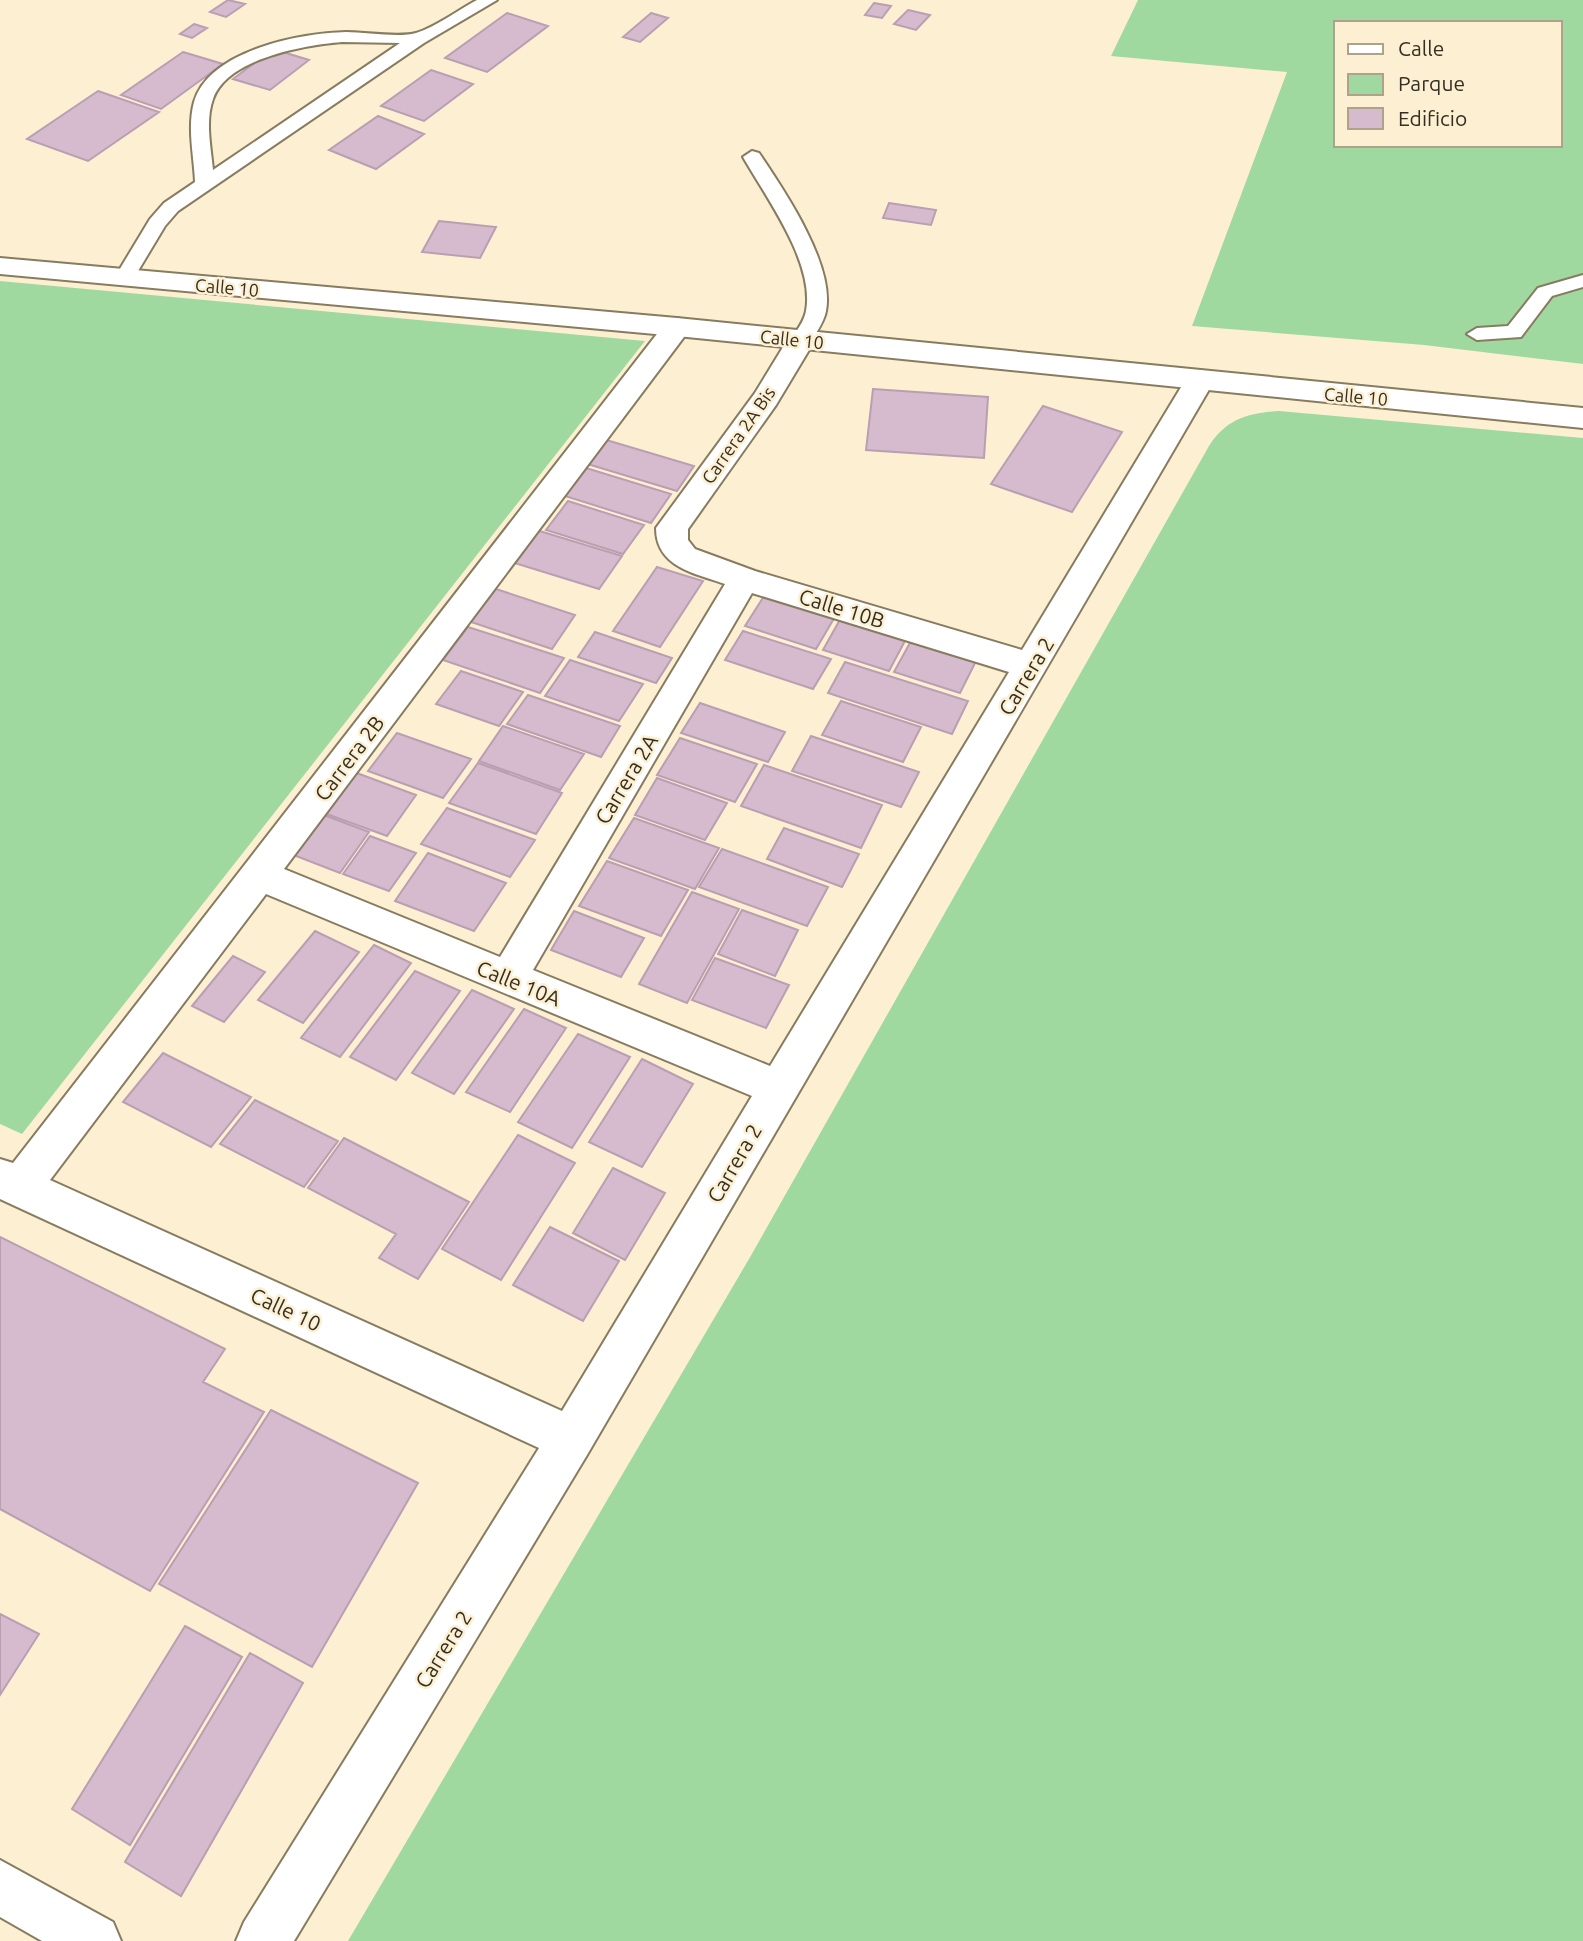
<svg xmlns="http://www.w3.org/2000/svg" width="1583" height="1941" viewBox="0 0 1583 1941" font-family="Ubuntu,sans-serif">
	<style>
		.green { fill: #a0d9a0; fill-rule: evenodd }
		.building { fill: #d6bace; stroke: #ba9eb1; stroke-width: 2 }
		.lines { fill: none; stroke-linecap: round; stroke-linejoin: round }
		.service-casing { stroke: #877b60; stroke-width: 4 }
		.minor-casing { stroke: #877b60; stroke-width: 4 }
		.tertiary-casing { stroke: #877b60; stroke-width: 4 }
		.service { fill: #fff; fill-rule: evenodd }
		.minor { fill: #fff; fill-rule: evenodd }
		.tertiary { fill: #fff; fill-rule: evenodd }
		.labels { text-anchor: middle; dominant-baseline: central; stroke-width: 5; stroke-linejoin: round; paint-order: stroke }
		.far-street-label { font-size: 18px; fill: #342f23; stroke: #fdf0d2 }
		.street-label { font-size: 21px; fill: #342f23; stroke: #fdf0d2 }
	</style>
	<rect width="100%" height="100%" fill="#fdf0d2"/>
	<!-- green -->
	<path class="green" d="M1138 0H1583V364L1424 345 1192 326 1287 72 1111 56ZM1336 23H1560V145H1336Z
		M0 281 645 341 22 1134 0 1124Z
		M1279 411 1583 438V1941H348L749 1259 1209 446C1226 419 1248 413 1279 411Z"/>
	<!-- building -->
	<path class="building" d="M228 0 245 4 226 17 210 12Z
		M874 3 891 6 882 18 865 15Z
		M908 10 930 15 916 30 894 24Z
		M507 13 548 26 487 72 445 58Z
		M651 13 668 18 640 42 623 37Z
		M194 24 207 28 192 38 180 34Z
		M273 49 309 60 270 90 233 79Z
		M183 52 223 64 161 109 121 95Z
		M431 70 473 84 424 121 381 106Z
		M98 91 159 112 88 161 27 139Z
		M378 116 424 134 376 169 329 150Z
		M889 203 936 210 931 225 883 218Z
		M439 221 496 227 480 258 422 252Z
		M873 389 988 397 984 458 866 450Z
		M1043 406 1122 432 1072 512 991 484Z
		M603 439 694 466 677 491 584 463Z
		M586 468 671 494 651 523 565 496Z
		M568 501 644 525 623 554 546 530Z
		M533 529 622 556 599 589 508 561Z
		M657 567 703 581 660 647 613 631Z
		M496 589 575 615 552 649 471 622Z
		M766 593 836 615 816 649 745 626Z
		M842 616 907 637 889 671 823 650Z
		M468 627 564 658 540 693 443 660Z
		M743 631 831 659 813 689 725 660Z
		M595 632 672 658 656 683 578 657Z
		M911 641 976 661 960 693 894 672Z
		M570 660 643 684 619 721 545 696Z
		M845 662 968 701 952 734 828 693Z
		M461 671 523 692 499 726 436 704Z
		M528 695 620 726 601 757 507 724Z
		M841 701 921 727 903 762 822 735Z
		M700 703 785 732 768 762 681 733Z
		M503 726 584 754 560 790 479 761Z
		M397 733 471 759 443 798 368 771Z
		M811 736 919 772 901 807 792 771Z
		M680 738 757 764 735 802 657 775Z
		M478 763 562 793 536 834 449 803Z
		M764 765 882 805 861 848 741 806Z
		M354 772 416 795 387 836 324 813Z
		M657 778 727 803 705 840 635 815Z
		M447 808 535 840 510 877 421 844Z
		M321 814 369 832 340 873 291 854Z
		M634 818 719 848 695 889 609 858Z
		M784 828 859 854 842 887 767 859Z
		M370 836 416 853 389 891 343 874Z
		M722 849 828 887 807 926 699 887Z
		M428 853 506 883 474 931 395 901Z
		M607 861 688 890 661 936 579 906Z
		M692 892 739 909 687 1003 639 984Z
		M742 910 798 930 775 976 718 954Z
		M574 911 644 938 621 977 551 950Z
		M315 931 359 952 303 1023 258 1000Z
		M374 945 411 963 340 1057 301 1038Z
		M233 956 265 972 224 1022 192 1006Z
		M715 958 789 985 766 1028 692 1000Z
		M415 971 460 991 396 1080 350 1057Z
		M472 990 514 1009 454 1094 412 1073Z
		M524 1009 566 1028 510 1112 466 1092Z
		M578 1034 630 1057 572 1148 518 1122Z
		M163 1053 251 1097 211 1147 123 1102Z
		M642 1059 693 1084 642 1167 589 1142Z
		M255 1100 338 1141 304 1187 220 1144Z
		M518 1135 575 1163 501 1280 442 1249Z
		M344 1138 469 1202 418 1279 379 1258 396 1234 308 1188Z
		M613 1168 665 1193 625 1260 573 1233Z
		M550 1227 619 1261 583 1321 513 1285Z
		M0 1237 225 1349 203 1382 264 1412 150 1591 0 1509Z
		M271 1410 418 1483 312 1667 159 1584Z
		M0 1614 39 1634 0 1695Z
		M185 1626 242 1657 130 1845 72 1809Z
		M250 1653 303 1683 181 1896 125 1862Z"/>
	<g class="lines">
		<defs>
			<path id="service" d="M477 0H497L424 43 178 211 165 226 132 281H118L115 277 150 219 164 203 195 182C194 156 187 128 194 102 209 50 301 33 346 32 365 32 399 38 416 33 436 27 458 10 477 0ZM342 42 400 43 213 170C211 147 205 121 213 99 227 58 306 45 342 42Z
				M752 151 759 153C784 190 835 265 826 311 824 322 815 335 808 345H794L791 340C796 331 804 322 806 311 815 263 766 197 743 157Z
				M1583 275V287L1552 296 1521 337 1477 340 1467 334 1477 328 1508 326 1538 288Z"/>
			<path id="minor" d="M677 318 687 321 691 327 687 333 284 869 500 957 725 584C694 573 656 567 656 528L755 393 791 334 801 331 811 334 815 340 776 405 688 529V540L695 549 755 571 1022 650 1189 374 1199 372 1209 374 1214 381 587 1455 294 1941H236L244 1922 539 1448 0 1199V1159L13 1163 667 321ZM752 593 1009 672 770 1066 533 970ZM266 894 752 1096 562 1411 50 1180Z
				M0 1860 113 1922 121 1941H42L0 1917Z"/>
			<path id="tertiary" d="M0 258 677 318 1583 408V428L677 336 0 274Z"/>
		</defs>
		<!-- service casing -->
		<use href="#service" class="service-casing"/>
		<!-- minor casing -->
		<use href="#minor" class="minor-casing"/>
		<!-- tertiary casing -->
		<use href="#tertiary" class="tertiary-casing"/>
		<!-- service -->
		<use href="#service" class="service"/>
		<!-- minor -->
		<use href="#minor" class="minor"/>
		<!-- tertiary -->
		<use href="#tertiary" class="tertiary"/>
	</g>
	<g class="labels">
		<!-- far-street labels -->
		<g class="far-street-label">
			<text transform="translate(227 287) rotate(5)">Calle 10</text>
			<text transform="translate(792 339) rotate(6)">Calle 10</text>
			<text transform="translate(1356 396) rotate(5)">Calle 10</text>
			<text transform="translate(738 435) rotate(-55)">Carrera 2A Bis</text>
		</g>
		<!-- street labels -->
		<g class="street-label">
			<text transform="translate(842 608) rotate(17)">Calle 10B</text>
			<text transform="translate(1026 676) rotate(-59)">Carrera 2</text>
			<text transform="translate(349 758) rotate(-53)">Carrera 2B</text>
			<text transform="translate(626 779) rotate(-59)">Carrera 2A</text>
			<text transform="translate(519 983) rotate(22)">Calle 10A</text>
			<text transform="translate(734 1163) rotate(-60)">Carrera 2</text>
			<text transform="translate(286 1309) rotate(25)">Calle 10</text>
			<text transform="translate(443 1649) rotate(-58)">Carrera 2</text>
		</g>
	</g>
	<!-- legend -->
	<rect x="1334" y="21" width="228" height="126" fill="#fdf0d2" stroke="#ada38c" stroke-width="2"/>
	<rect x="1348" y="44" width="35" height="10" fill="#ffffff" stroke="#ada38c" stroke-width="2"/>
	<text x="1398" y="56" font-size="21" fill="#342f23">Calle</text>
	<rect x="1348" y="74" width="35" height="21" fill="#a0d9a0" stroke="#ada38c" stroke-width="2"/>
	<text x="1398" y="91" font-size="21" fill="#342f23">Parque</text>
	<rect x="1348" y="108" width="35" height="21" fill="#d6bace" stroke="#ada38c" stroke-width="2"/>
	<text x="1398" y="126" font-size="21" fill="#342f23">Edificio</text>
</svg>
